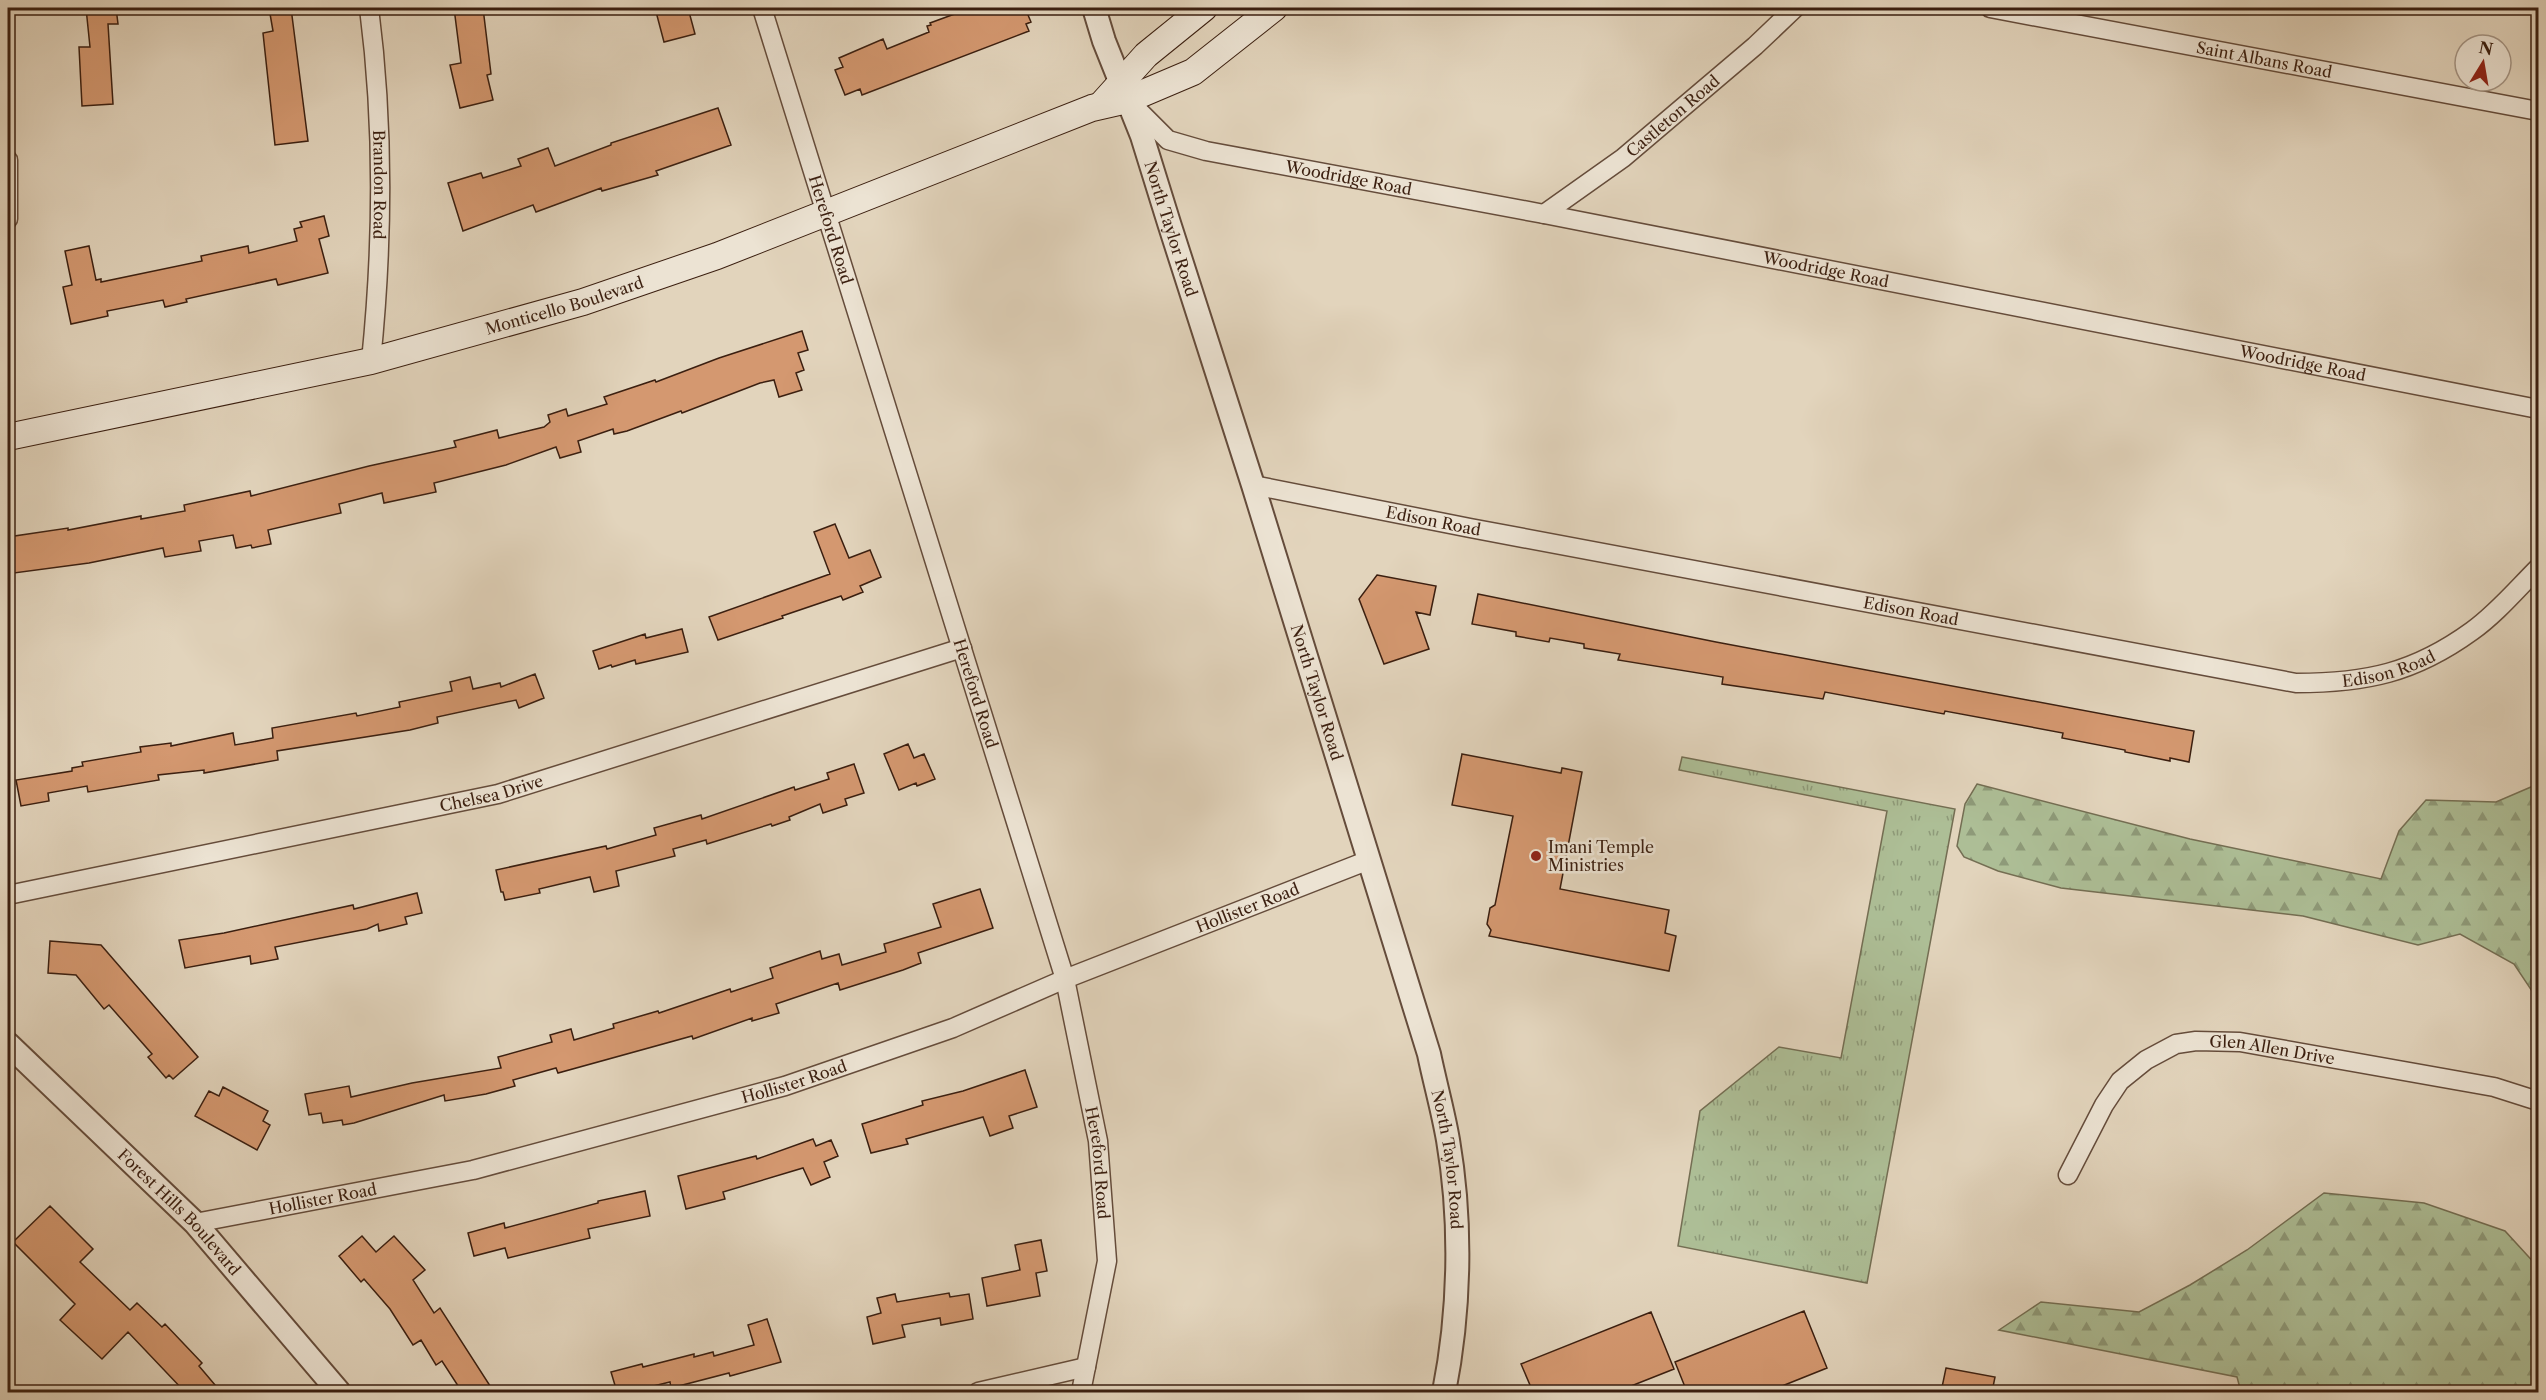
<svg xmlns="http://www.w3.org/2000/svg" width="2546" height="1400" viewBox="0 0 2546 1400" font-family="'Libre Caslon Text',serif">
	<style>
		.grass { fill: url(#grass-tufts); stroke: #746e53; stroke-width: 1.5 }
		.forest { fill: url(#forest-firs); stroke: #746e53; stroke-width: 1.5 }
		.building { fill: #d49870; stroke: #3b1f10; stroke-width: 1.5 }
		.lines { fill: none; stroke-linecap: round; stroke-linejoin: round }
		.minor-casing { stroke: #654c3b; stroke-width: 21 }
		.tertiary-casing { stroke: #654c3b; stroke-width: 26 }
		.secondary-casing { stroke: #3b1f10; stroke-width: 28 }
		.minor { stroke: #ece3d3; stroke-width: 18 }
		.tertiary { stroke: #ece3d3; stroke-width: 22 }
		.secondary { stroke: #ece3d3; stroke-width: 26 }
		.poi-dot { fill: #8f2418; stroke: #ece3d3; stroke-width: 2 }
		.labels { text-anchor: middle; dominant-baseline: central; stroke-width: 5; stroke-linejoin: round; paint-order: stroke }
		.street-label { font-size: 16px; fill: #3b1f10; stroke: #ece3d3 }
		.poi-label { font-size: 16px; fill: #3b1f10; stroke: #ece3d3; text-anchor: start }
	</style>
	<defs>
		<pattern id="grass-tufts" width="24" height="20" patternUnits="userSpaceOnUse" patternTransform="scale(1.5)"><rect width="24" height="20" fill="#adbe96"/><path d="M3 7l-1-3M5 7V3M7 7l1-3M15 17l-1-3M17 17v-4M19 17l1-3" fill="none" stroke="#8e9a79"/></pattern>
		<pattern id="forest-firs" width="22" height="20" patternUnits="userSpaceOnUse" patternTransform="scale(1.5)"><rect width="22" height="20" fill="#adbe96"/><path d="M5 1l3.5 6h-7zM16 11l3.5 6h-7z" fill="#8e9a79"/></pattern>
	</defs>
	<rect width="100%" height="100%" fill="#e2d4bc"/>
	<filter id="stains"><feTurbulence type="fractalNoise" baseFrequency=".00333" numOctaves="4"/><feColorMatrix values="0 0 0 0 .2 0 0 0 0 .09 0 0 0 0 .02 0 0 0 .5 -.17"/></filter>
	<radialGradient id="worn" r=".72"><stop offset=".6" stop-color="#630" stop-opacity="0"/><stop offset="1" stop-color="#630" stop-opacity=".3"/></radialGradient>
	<!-- grass -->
	<path class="grass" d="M1682 757 1955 809 1867 1283 1678 1246 1700 1111 1779 1047 1841 1058 1887 811 1679 770Z"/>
	<!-- forest -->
	<path class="forest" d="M1977 784 2190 839 2381 879 2399 831 2426 800 2496 802 2538 784V1000L2514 964 2460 934 2418 945 2303 916 2061 888 1998 871 1964 857 1957 846 1965 804Z
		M2324 1193 2424 1203 2505 1231 2538 1267V1392H2241L2237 1377 1999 1330 2041 1302 2139 1312 2190 1285 2247 1250Z"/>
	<!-- building -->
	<path class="building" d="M86 8H116L118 24H108L113 104 82 106 79 47H90Z
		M269 8H291L308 141 275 145 263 33 273 31Z
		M454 8H483L491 74 487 75 493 100 460 108 450 65 461 63Z
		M655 8H688L695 34 664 42Z
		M971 8H1025L1031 22 1026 24 1029 31 862 95 860 89 845 95 835 70 843 67 839 58 883 39 887 49 929 32 927 26 931 25 930 23Z
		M718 108 731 145 656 171 658 175 602 191 601 188 536 212 533 205 463 231 448 183 481 173 483 178 521 166 518 159 548 148 555 166 611 145V143Z
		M324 216 329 236 319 239 328 273 278 285 276 279 186 299 187 302 165 307 163 300 107 311 108 316 71 324 63 287 72 285 65 251 89 246 96 280 101 279V282L202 261 201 256 248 246 249 253 297 241 294 229 302 227 300 222Z
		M802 331 808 350 798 353 804 370 796 373 802 390 779 397 774 380 760 383 682 413 681 411 627 431 614 434 613 429 578 441 581 452 560 458 556 447 506 465 434 483 436 492 384 503 382 493 339 504 341 513 268 530 271 544 252 548 251 545 236 548 233 535 199 541 201 551 165 557 163 548 89 563 14 573 8 537 68 528V530L141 516V519L185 511 184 505 250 491 251 496 369 466 456 447 454 441 497 430 499 438 544 427 550 422 548 415 566 409 568 416 607 404 604 397 655 380 656 382 719 358Z
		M835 524 849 558 870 550 881 577 860 586 863 592 843 600 841 596 782 616 783 618 718 640 709 617 830 574 814 532Z
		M1377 575 1436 586 1430 615 1416 612 1429 649 1384 664 1359 599Z
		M1478 594 1716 642 2194 731 2189 762 2170 758V761L2125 752V750L2062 738 2063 733 1945 711 1944 714 1825 692 1823 699 1722 684 1723 677 1618 660 1620 654 1584 648V644L1550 638 1549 642 1516 636V632L1472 624Z
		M682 629 688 652 636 664 635 660 612 667 611 665 599 669 593 651 645 634 646 638Z
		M535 674 544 698 519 708 516 700 437 717 438 723 410 730 277 751 278 760 204 773V770L158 775 159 780 88 792 87 786 48 793 49 801 21 806 16 780 72 771V768L83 766 82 762 141 752 140 747 171 743V746L233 733 235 745 252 742 273 738 272 728 356 713 357 716 400 707 399 702 452 691 450 682 470 677 473 689 500 683 501 687Z
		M908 744 914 758 924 754 935 779 917 786 916 783 899 790 884 754Z
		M1462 754 1561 773 1562 768 1582 772 1560 889 1669 910 1665 933 1676 936 1669 971 1489 936 1491 930 1487 924 1490 908 1495 905 1513 816 1452 805Z
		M854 764 864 793 845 799 847 805 823 813 820 804 789 817 790 820 772 826 771 824 707 844 706 840 673 849 675 856 616 871 619 886 594 892 590 877 539 889 540 893 505 900 503 892H501L496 870 606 846 607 849 656 835 654 828 701 815 702 819 794 787 795 790 829 779 827 773Z
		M980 889 993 928 918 953 921 963 903 970 840 990 838 983 776 1004 779 1013 752 1021V1018L693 1039 692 1036 558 1073 556 1068 513 1080 515 1086 486 1094 445 1101 444 1095 354 1123 343 1125 342 1120 323 1123 321 1113 309 1115 305 1094 349 1086 351 1097 412 1083 501 1068 498 1057 552 1042 550 1035 571 1029 574 1040 614 1028 613 1024 658 1011 659 1013 730 989 731 992 773 978 770 968 820 951 822 959 839 954 842 965 886 952 884 944 941 927 933 904Z
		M417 893 422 913 405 917 407 924 379 931 378 924 367 929 275 947 278 959 251 964 250 956 185 968 179 940 224 933 353 905 354 909Z
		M50 941 101 945 198 1057 173 1079 169 1075 166 1078 148 1057 152 1054 109 1005 104 1009 76 975 48 973Z
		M1025 1070 1037 1107 1009 1116 1013 1128 990 1136 983 1117 906 1139 908 1144 871 1153 862 1124 923 1105 922 1101 963 1091Z
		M223 1087 268 1111 263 1121 270 1125 257 1150 195 1116 209 1091 219 1096Z
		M813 1139 816 1146 831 1140 838 1156 824 1162 830 1177 811 1185 803 1168 723 1192 725 1199 686 1209 678 1176 756 1156 757 1159Z
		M645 1191 650 1216 588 1229 590 1238 508 1258 505 1248 474 1256 468 1233 504 1223 505 1228 598 1203V1201Z
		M50 1206 93 1249 80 1262 130 1310 137 1303 162 1327 165 1324 202 1363 199 1366 221 1392H185L128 1332 102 1359 60 1320 75 1304 13 1242Z
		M362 1236 376 1252 394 1236 425 1270 413 1280 434 1313 440 1308 494 1392H462L442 1361 436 1365 421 1340 413 1345 390 1309 364 1279 361 1282 339 1256Z
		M1041 1240 1047 1271 1036 1273 1040 1296 987 1306 982 1278 1020 1270 1015 1245Z
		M949 1293 950 1297 969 1294 973 1319 941 1325 940 1318 902 1325 905 1337 873 1344 867 1317 881 1313 877 1298 895 1294 897 1302Z
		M1804 1311 1827 1368 1767 1392H1687L1675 1362Z
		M1651 1312 1674 1369 1616 1392H1533L1521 1364Z
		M767 1319 781 1362 730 1376 729 1373 671 1388 670 1382 629 1392H617L611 1372 642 1364 643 1367 694 1354V1357L713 1352 714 1356 754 1345 748 1325Z
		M1946 1368 1995 1377 1992 1392H1941Z"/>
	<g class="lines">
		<defs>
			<g id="minor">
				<path id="s1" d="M369 8C384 124 383 244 371 361"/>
				<path id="s2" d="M762 8 1065 979 1098 1141 1107 1261 1081 1392"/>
				<path id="s3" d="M1990 8 2538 111"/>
				<path id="s4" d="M1131 103 1168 140 1206 151 1544 214 2538 409"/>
				<path d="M8 160V219"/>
				<path id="s5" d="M1544 214 1623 158 1755 46 1795 8"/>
				<path id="s6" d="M1253 485 1470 528 2296 683C2366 683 2414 673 2472 631 2496 614 2517 589 2538 568"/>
				<path id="s7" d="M8 895 498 794 962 648"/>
				<path id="s8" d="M2068 1175 2104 1105 2120 1081 2146 1060 2176 1044 2196 1041 2240 1042 2494 1087 2538 1101"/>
				<path id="s9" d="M195 1223 473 1170 785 1086 953 1028 1065 979 1369 860"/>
				<path d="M978 1392 1086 1367"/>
			</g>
			<g id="tertiary">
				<path id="s10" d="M1094 8 1104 41 1142 136 1169 223 1253 485 1429 1054C1435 1083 1443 1111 1448 1140 1462 1222 1460 1311 1444 1392"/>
				<path id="s11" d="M8 1044 195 1223 339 1392"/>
			</g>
			<g id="secondary">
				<path d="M1101 105 1146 55 1204 8"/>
				<path id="s12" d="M8 437 371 361 583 302 717 256 1092 108 1127 100 1193 72 1274 8"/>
			</g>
		</defs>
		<!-- minor casing -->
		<use href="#minor" class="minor-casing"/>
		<!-- tertiary casing -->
		<use href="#tertiary" class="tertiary-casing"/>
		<!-- secondary casing -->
		<use href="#secondary" class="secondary-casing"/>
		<!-- minor -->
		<use href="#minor" class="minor"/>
		<!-- tertiary -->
		<use href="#tertiary" class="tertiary"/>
		<!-- secondary -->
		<use href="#secondary" class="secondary"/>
	</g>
	<!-- markers -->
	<circle class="poi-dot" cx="1536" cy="856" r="6"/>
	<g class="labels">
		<!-- street labels -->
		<g class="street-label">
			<text stroke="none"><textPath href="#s3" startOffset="279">Saint Albans Road</textPath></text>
			<text stroke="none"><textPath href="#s5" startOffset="162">Castleton Road</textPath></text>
			<text stroke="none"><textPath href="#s4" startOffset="237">Woodridge Road</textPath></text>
			<text stroke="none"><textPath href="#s1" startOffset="177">Brandon Road</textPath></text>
			<text stroke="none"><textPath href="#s10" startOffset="234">North Taylor Road</textPath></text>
			<text stroke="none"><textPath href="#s2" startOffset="232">Hereford Road</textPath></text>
			<text stroke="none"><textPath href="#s4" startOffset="723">Woodridge Road</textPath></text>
			<text stroke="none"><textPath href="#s12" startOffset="572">Monticello Boulevard</textPath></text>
			<text stroke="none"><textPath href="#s4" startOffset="1209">Woodridge Road</textPath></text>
			<text stroke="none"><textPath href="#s6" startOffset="184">Edison Road</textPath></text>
			<text stroke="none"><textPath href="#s6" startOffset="670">Edison Road</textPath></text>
			<text stroke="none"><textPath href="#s6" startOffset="1156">Edison Road</textPath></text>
			<text stroke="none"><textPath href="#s10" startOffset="720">North Taylor Road</textPath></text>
			<text stroke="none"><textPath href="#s2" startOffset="718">Hereford Road</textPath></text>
			<text stroke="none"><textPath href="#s7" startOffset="494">Chelsea Drive</textPath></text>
			<text stroke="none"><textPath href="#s9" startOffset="1102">Hollister Road</textPath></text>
			<text stroke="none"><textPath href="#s8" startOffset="272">Glen Allen Drive</textPath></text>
			<text stroke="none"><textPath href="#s9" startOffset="616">Hollister Road</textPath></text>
			<text stroke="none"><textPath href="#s10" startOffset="1206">North Taylor Road</textPath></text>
			<text stroke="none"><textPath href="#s2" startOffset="1204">Hereford Road</textPath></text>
			<text stroke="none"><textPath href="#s9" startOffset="130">Hollister Road</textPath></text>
			<text stroke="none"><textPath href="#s11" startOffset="240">Forest Hills Boulevard</textPath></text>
		</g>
		<!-- poi labels -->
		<g class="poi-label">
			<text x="1548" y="847">Imani Temple<tspan x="1548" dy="18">Ministries</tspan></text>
		</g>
	</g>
	<!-- margin -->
	<rect width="2546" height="1400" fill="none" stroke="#e2d4bc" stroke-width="30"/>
	<rect x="9" y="9" width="2528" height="1382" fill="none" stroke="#3b1f10" stroke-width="3"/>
	<rect x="15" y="15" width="2516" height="1370" fill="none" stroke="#3b1f10" stroke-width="1.5"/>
	<!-- north arrow -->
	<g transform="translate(2483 63) rotate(11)"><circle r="28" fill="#ece3d3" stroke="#a59585" stroke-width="1.5"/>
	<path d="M0-4.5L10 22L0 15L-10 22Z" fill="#8f2418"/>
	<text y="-9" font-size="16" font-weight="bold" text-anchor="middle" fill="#3b1f10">N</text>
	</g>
	<rect width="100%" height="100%" filter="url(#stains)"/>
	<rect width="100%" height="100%" fill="url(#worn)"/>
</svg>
